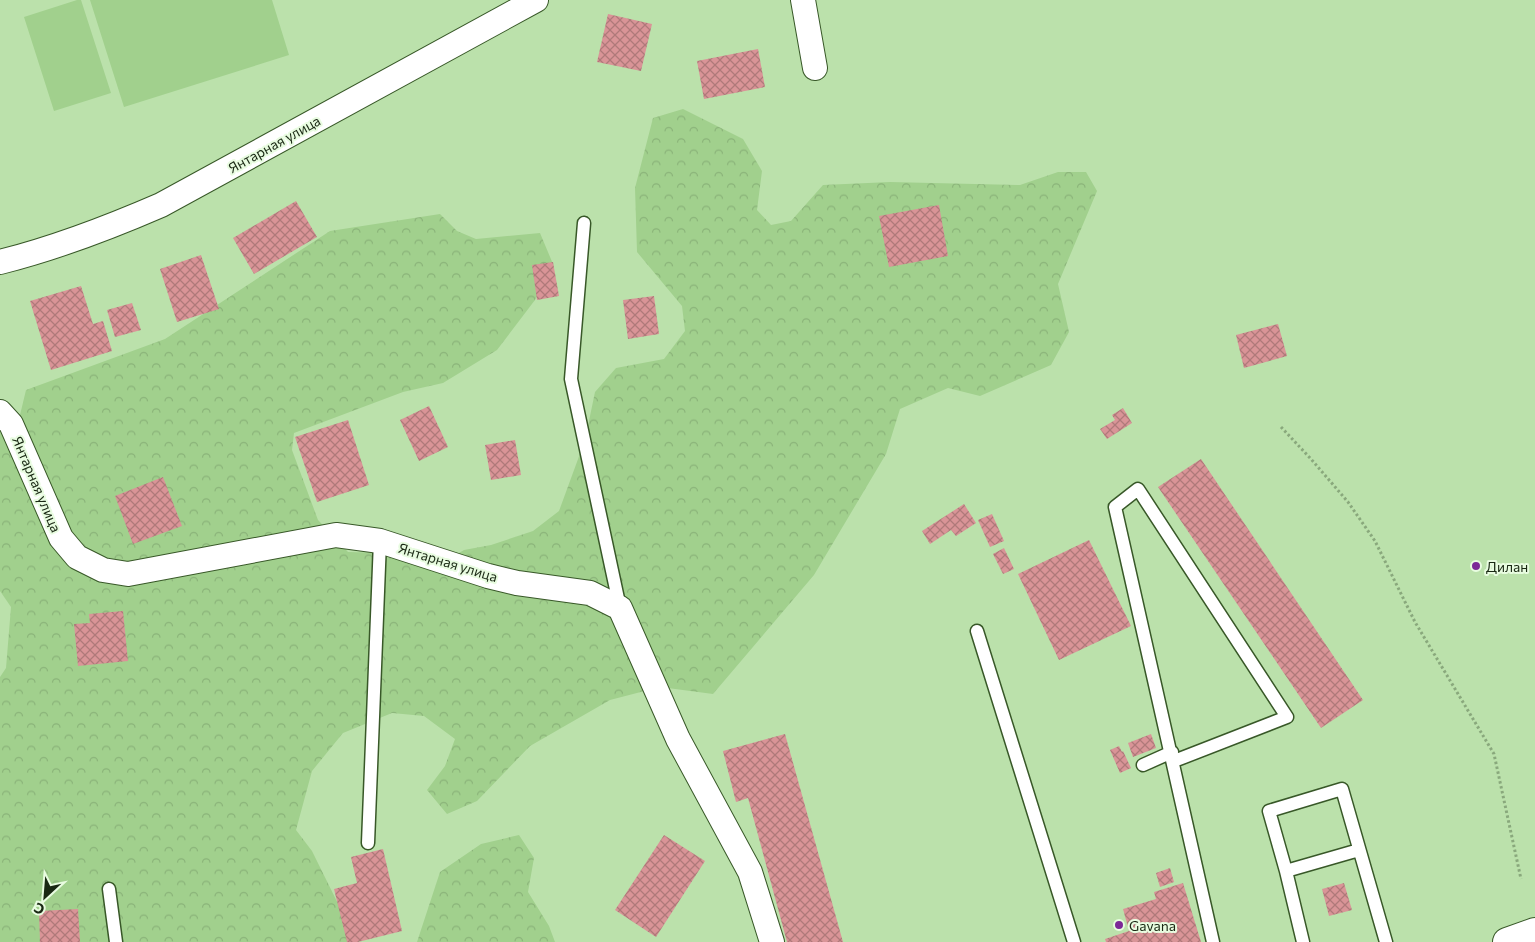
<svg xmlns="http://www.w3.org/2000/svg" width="1535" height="942" viewBox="0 0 1535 942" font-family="Commissioner,sans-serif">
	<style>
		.forest { fill: url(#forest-crowns) }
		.garden { fill: #a1d08d }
		.building { fill: url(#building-cross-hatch) }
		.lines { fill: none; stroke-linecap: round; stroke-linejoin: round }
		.lane-casing { stroke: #385828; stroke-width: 15 }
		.street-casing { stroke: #385828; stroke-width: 26 }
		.secondary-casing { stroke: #385828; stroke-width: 30 }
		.path { stroke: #89a87c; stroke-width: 3; stroke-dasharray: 2.5 2.5; stroke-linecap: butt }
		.lane { stroke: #fff; stroke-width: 12 }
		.street { stroke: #fff; stroke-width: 24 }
		.secondary { stroke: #fff; stroke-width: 28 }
		.poi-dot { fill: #7c2897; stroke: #e8fce0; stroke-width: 2 }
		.labels { text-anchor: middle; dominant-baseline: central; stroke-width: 4; stroke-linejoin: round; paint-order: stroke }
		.street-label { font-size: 14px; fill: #192813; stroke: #e8fce0 }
		.poi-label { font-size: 14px; fill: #192813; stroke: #e8fce0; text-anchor: start }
	</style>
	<defs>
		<pattern id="forest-crowns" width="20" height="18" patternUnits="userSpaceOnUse" patternTransform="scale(1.25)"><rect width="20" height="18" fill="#a1d08d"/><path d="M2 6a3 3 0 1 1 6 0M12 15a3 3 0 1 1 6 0" fill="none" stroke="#8ab379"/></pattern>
		<pattern id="building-cross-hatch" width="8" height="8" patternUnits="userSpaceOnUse" patternTransform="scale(1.25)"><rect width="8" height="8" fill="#d99497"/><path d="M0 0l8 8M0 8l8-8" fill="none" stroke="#af797a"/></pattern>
	</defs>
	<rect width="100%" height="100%" fill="#bbe1ab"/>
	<!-- forest -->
	<path class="forest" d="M683 109 743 139 762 171 757 210 771 225 791 221 823 185 890 182 1020 185 1058 172H1086L1097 191 1058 284 1069 332 1051 365 980 396 948 388 900 409 886 454 814 575 713 694 660 687 610 700 530 746 477 801 447 814 427 790 445 766 455 739 424 716 392 713 343 733 312 771 296 830 312 851 353 934 354 942H0V677L6 668 11 607 0 591V424L20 415 26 390 165 339 330 231 440 214 457 231 476 239 540 233 553 264 535 300 497 350 443 383 403 392 294 433 292 450 318 520 348 552 389 553 434 568 464 550 491 545 533 531 559 511 585 440 595 392 616 368 664 359 685 331 682 306 637 252 635 188 653 118Z
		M519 835 534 858 528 892 549 926 555 942H417L440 872 481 844Z"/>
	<!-- garden -->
	<path class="garden" d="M77 0H81L111 93 54 111 24 17Z
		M90 0H272L289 55 124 107Z"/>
	<!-- building -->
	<path class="building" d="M608 14 652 24 641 71 597 62Z
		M758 49 765 87 704 99 697 61Z
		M296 201 317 237 254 274 233 238Z
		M939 205 948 256 889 267 879 216Z
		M201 255 219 309 177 322 160 269Z
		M553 262 559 296 537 300 532 265Z
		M81 286 93 324 103 321 112 351 51 370 30 301Z
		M654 296 659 334 628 339 623 300Z
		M132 303 141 330 115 337 107 310Z
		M1278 324 1287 356 1244 368 1236 335Z
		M429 406 448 447 419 461 400 420Z
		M1123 408 1132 423 1107 439 1100 429 1115 420 1112 415Z
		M348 420 369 485 317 502 295 437Z
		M515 440 521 475 491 480 485 445Z
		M1201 459 1363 700 1321 728 1158 487Z
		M163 477 182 526 133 544 115 496Z
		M964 504 976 523 956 536 951 530 930 544 922 531Z
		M992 514 1004 541 990 547 978 520Z
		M1089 540 1131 626 1059 660 1018 574Z
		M1004 548 1014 569 1003 574 993 554Z
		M123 611 128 661 78 666 74 624 90 623 89 614Z
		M785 734 843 942H787L748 798 736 802 723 751Z
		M1151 734 1156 748 1133 757 1128 743Z
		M1119 746 1122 752 1123 751 1131 768 1120 773 1110 750Z
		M664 835 705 861 656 937 615 910Z
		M383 849 402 931 358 942H347L334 889 357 883 351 857Z
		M1170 868 1174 882 1160 887 1156 873Z
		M1183 883 1201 942H1106L1105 939 1129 931 1123 909 1156 899 1154 892Z
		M1344 883 1352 910 1329 916 1322 889Z
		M78 909 80 942H40L39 911Z"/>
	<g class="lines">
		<defs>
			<path id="lane" d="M584 223 571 379 620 608
				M977 631 1074 942
				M1174 761 1287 717 1138 489 1115 507 1213 942
				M1143 765 1172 752
				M368 843 380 541
				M1286 871 1359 850
				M109 889 116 942
				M1303 942 1286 871 1269 811 1342 789 1386 942"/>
			<path id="street" d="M803 0 815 68
				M0 262C56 248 108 228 161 205L536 0
				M0 412 11 424 61 538 77 557 103 570 128 574 336 535 380 541 488 576 517 583 590 593 620 608 678 739 750 872 772 942"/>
			<path id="secondary" d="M1507 942 1535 932"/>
		</defs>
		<!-- lane casing -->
		<use href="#lane" class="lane-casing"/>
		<!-- street casing -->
		<use href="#street" class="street-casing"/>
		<!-- secondary casing -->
		<use href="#secondary" class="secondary-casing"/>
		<!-- path -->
		<path class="path" d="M1281 427 1311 459 1348 502 1375 541 1415 622 1494 754 1521 879"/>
		<!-- lane -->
		<use href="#lane" class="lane"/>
		<!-- street -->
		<use href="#street" class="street"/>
		<!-- secondary -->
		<use href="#secondary" class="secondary"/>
	</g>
	<!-- markers -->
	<g class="poi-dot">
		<circle cx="1476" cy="566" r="5"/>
		<circle cx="1119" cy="925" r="5"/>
	</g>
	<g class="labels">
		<!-- street labels -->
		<g class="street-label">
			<text transform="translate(274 144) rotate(-29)">Янтарная улица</text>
			<text transform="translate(37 484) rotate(67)">Янтарная улица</text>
			<text transform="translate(448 562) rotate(17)">Янтарная улица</text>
		</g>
		<!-- poi labels -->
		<g class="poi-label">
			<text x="1486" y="566">Дилан</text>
			<text x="1129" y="925">Gavana</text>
		</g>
	</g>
	<!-- north arrow -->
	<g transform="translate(45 897) rotate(206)" stroke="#e8fce0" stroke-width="4" paint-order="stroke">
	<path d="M0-4L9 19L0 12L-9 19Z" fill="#192813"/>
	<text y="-8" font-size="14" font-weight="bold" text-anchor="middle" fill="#192813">С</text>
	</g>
</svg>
